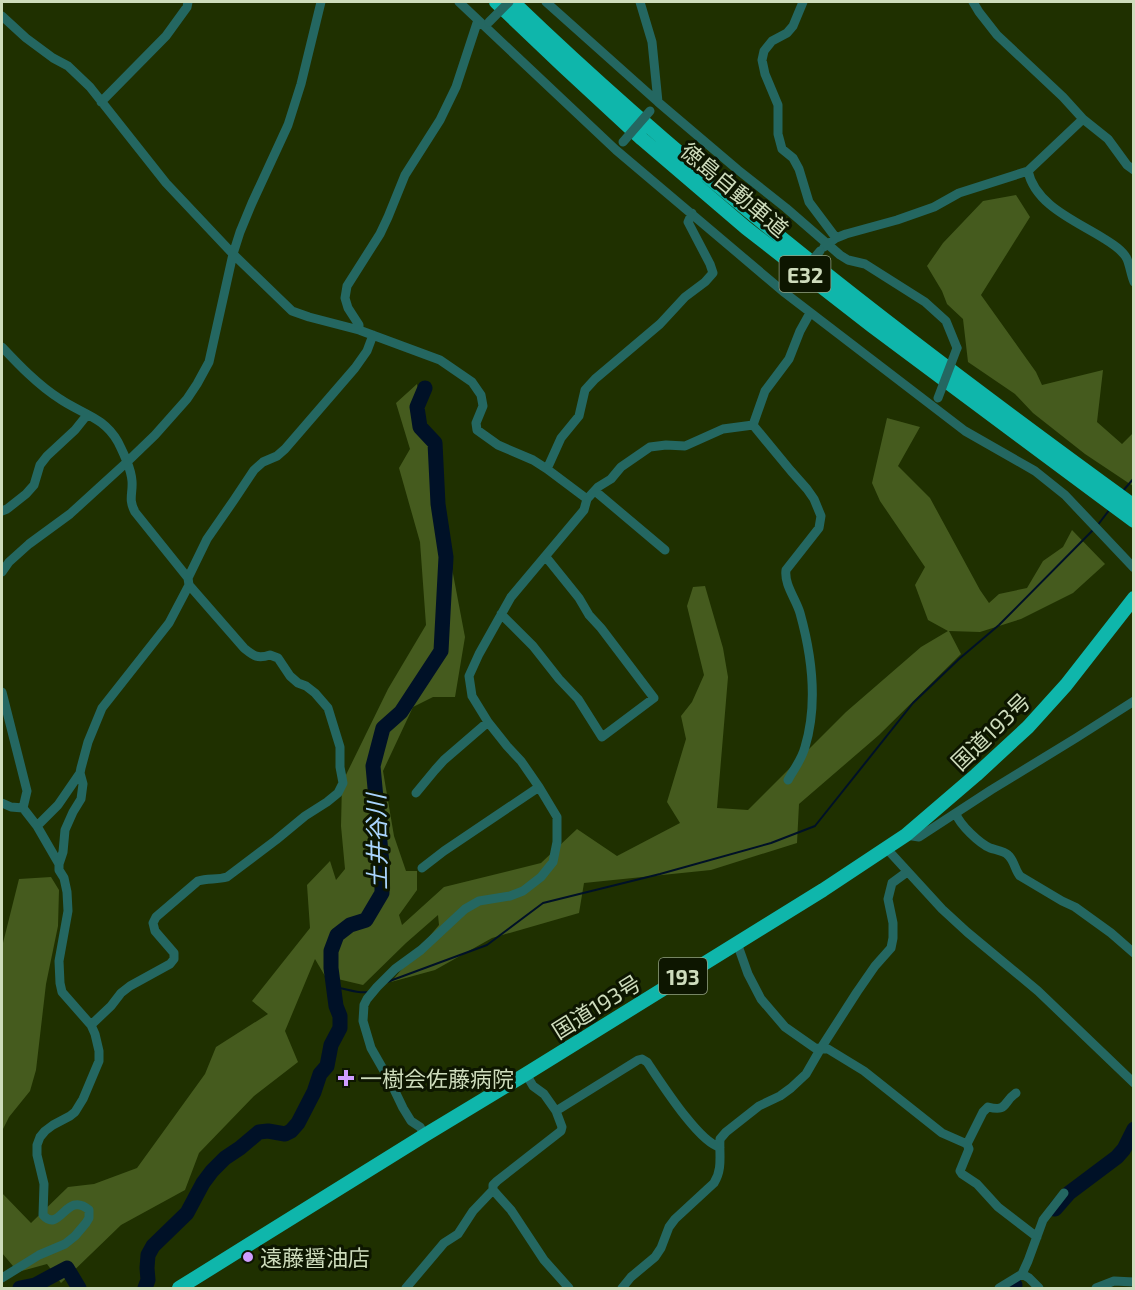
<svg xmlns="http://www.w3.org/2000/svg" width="1135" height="1290" viewBox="0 0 1135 1290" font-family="'Exo 2','Noto Sans JP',sans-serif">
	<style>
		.forest { fill: #455b1e }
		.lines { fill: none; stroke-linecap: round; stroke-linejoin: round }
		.stream { stroke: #001127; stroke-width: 2 }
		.river { stroke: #001127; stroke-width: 15 }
		.minor { stroke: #246761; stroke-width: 9 }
		.highway { stroke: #0fb6ab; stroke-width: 14 }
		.minor-bridge { stroke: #246761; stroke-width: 9 }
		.poi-dot { fill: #cf9dff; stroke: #0d1600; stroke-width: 2 }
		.labels { text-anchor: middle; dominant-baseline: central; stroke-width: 6; stroke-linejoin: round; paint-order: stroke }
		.shield { fill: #0d1600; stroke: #94a184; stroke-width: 1.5 }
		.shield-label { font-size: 21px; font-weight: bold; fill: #cedcbc }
		.street-label { font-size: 22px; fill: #cedcbc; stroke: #0d1600 }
		.poi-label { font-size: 22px; fill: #cedcbc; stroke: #0d1600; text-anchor: start }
		.water-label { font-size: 24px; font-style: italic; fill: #aad5fe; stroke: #0d1600 }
	</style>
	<rect width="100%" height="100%" fill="#1f3000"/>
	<!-- forest -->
	<path class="forest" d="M1016 195 1030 217 981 295 1036 372 1042 385 1103 370 1097 422 1122 444 1133 433V486L1085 454 1033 413 1015 394 968 362 963 319 947 304 942 291 927 266 943 243 983 201Z
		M417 384 465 637 455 697H433L413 707 383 771 394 836 406 871H417V890L399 915 402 925 444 887 541 863 577 829 617 856 680 823 667 802 686 739 681 716 692 702 704 675 687 606 693 587 705 586 723 648 728 677 717 808 748 810 846 712 921 647 948 631 928 620 915 585 925 567 880 501 872 483 887 418 920 427 898 466 930 498 980 590 989 603 999 594 1027 588 1043 561 1063 547 1072 530 1105 564 1073 593 1021 619 980 632 949 631 961 654 879 735 799 804 797 843 711 870 584 883 579 913 492 938 435 970 391 982 439 925 438 915 406 943 363 985 325 976 315 959 285 1031 298 1062 254 1096 199 1153 185 1190 121 1225 61 1283 47 1264 18 1272 2 1253V1193L31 1223 68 1187 94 1184 137 1168 205 1074 216 1047 268 1014 252 1001 310 928 307 885 330 861 336 880 345 869 341 826 342 783 388 689 426 625 420 542 399 468 410 449 396 403Z
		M51 877 59 890 58 926 46 984 36 1070 30 1091 9 1117 2 1131V947L19 879Z"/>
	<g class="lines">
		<!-- stream -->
		<path class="stream" d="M1122 492 1134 478
			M1097 526 1110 509
			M387 982 487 945 543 903 660 874 771 843 815 826 913 703 959 659 999 625 1093 530
			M333 987C346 988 356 994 369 992"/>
		<!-- river -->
		<path class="river" d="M1055 1209 1069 1193 1117 1157 1124 1149 1134 1129
			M20 1288 35 1285 67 1268 79 1288
			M145 1288 148 1280 147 1268 148 1255 153 1246 187 1213 203 1183 212 1171 225 1158 240 1148 259 1132 268 1131 285 1134 291 1131 298 1123 314 1092 320 1074 327 1066 331 1045 340 1028V1016L336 1006 331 968V951L337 935 350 925 366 920 382 893V864L373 766 383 728 401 712 441 651 446 557 438 504 435 443 420 427 417 407 425 388
			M1009 1288 1015 1285"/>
		<!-- minor -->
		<path class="minor" d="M459 2 616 150 785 293 965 431 1035 471 1065 495 1134 568
			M546 2 658 102 738 170 786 208 840 255 848 260 865 264 925 302 946 321 957 348
			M640 2 652 42 658 102
			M803 2 793 26 787 33 772 41 764 51 762 60 765 74 778 105V134L782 149 793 158 799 169 809 202 836 238
			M973 2 979 12 997 35 1063 97 1083 119 1108 139 1127 165 1134 170
			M2 16 26 38 53 58 68 66 90 87 166 183 233 254 292 311 309 317 359 330 440 360 472 382 481 395 483 406 476 423 477 430 498 445 533 460 547 469 587 499
			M101 102 166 36 187 7 188 2
			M1028 171C1035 205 1076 221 1103 238 1111 243 1123 250 1127 259 1130 266 1131 275 1134 282
			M824 247 836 238 846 234 897 220 934 207 959 193 1028 171 1083 119
			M359 330V325L348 308 345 298 347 286 380 234 388 217 405 175 440 120 456 87 478 20
			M2 347C19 365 38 385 60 399 82 414 104 417 118 442 124 454 131 468 132 481 133 494 128 499 135 512L188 578 189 585 169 623 102 708 88 742 81 768 80 773 83 784 81 799 73 812 65 830 63 852 59 864V870L64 878 67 892 68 911 59 961 60 983 62 992 91 1025 95 1034 99 1051V1061L83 1099 75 1112 70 1116 53 1125 45 1131 40 1137 37 1145V1155L44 1184 43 1215C60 1234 66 1190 89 1210V1218L86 1223 75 1236 65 1244 39 1255 2 1278
			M753 425 791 471 807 489 814 499 821 516 819 528 786 570C784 585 796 599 800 613 812 656 818 704 805 747 802 759 794 769 788 780
			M753 425 765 391 789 359 800 331 810 313
			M547 469 561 438 579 416 585 390 595 379 660 324 685 297 705 282 713 273 710 264 688 222 692 213
			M595 491 665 550
			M2 511 7 509 26 494 34 485 40 465 47 456 75 430 87 415
			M2 572 9 562 29 544 70 514 127 462 155 435 187 399 197 384 209 362 233 254 240 232 252 203 288 125 301 84 321 2
			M188 578 207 539 234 500 254 470 263 462 277 456 285 449 355 368 367 351 373 335
			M501 614 533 646 559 679 578 699 602 737 654 698 601 628 589 615 579 598 546 557
			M2 692 27 791 23 808
			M416 793 435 770 444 760 488 722
			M2 803 11 807 23 808 37 826 59 864
			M956 814C960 825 979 843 990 848 996 850 1004 851 1008 855 1014 860 1015 870 1020 876L1062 901 1075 907 1111 933 1134 953
			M37 826 58 805 80 773
			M906 835 919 837 991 790 1076 738 1134 701
			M887 849 942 909 967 932 1038 991 1134 1083
			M422 868 444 851 539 787
			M737 943 748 974 761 999 785 1027 815 1048 828 1049 864 1071 942 1133 967 1144 969 1149 960 1171 962 1174 977 1184 998 1207 1037 1237
			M91 1025 111 1006 121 993 130 986 170 964 174 959V953L155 931 153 923 156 917 198 881C208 878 217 880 227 877L276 840 305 816 327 802 338 793 343 783 340 767V747L328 708 315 693 306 686 298 683 290 676 278 658 270 655C257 659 254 656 244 648L189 585
			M526 1074 533 1086 544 1094 556 1111 638 1060 642 1059 647 1062C660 1081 699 1143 720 1147
			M425 1135 420 1127 411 1121 403 1108 391 1083 371 1048 363 1021 364 1005 367 999 377 987 395 969 421 950 465 909 479 901 510 896 523 891 541 877 553 862 557 842V817L539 787 521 761 507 746 488 722 472 696 469 676 479 654 511 597 584 510 587 499 598 487 611 479 621 467 650 447 666 445 685 446 723 429 753 425
			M967 1144 983 1112 988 1107C1008 1112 1002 1103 1016 1093
			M493 1190V1185L497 1181 561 1131 562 1127 556 1111
			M1022 1274 1029 1278 1039 1288
			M406 1288 444 1243 458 1234 473 1211 493 1190 511 1210 544 1260 569 1288
			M622 1288 631 1277 655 1257 661 1248 669 1227 675 1219 714 1183C723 1169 719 1154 720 1139L726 1132 759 1106 780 1096 791 1088 806 1074 821 1048 857 992 875 966 891 948 893 938V923L888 899 892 883 907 872
			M999 1288 1022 1274 1028 1261 1043 1220 1064 1193
			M1096 1288 1114 1281 1134 1282"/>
		<!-- highway -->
		<path class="highway" d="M496 2 563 66 642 139 746 228 872 326 1134 521
			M513 2C705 187 918 349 1134 506
			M179 1288 425 1135 526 1074 823 890 906 835 976 775 1028 727 1066 685 1134 598"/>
		<!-- minor-bridge -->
		<path class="minor-bridge" d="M489 22 509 2
			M623 142 650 111
			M793 284 820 251
			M938 398 957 348"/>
	</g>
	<!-- markers -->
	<g class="poi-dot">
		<path d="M343 1069h6v6h6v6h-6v6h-6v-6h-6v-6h6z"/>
		<circle cx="248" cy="1257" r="6"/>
	</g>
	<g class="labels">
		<!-- shield labels -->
		<g class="shield">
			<rect x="779.5" y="256" width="51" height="36" rx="4.5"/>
			<rect x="659" y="958" width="48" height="36" rx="4.5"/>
		</g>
		<g class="shield-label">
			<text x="805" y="274">E32</text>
			<text x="683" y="976">193</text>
		</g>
		<!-- street labels -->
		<g class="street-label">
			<text transform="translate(735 189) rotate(40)">徳島自動車道</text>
			<text transform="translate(990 731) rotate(-44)">国道193号</text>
			<text transform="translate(596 1006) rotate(-32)">国道193号</text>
		</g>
		<!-- poi labels -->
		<g class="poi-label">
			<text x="360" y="1078">一樹会佐藤病院</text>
			<text x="260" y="1257">遠藤醤油店</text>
		</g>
		<!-- water labels -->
		<g class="water-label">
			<text transform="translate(376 842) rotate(-91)">土井谷川</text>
		</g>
	</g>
	<!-- border -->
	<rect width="1135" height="1290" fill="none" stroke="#cedcbc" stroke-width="6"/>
</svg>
